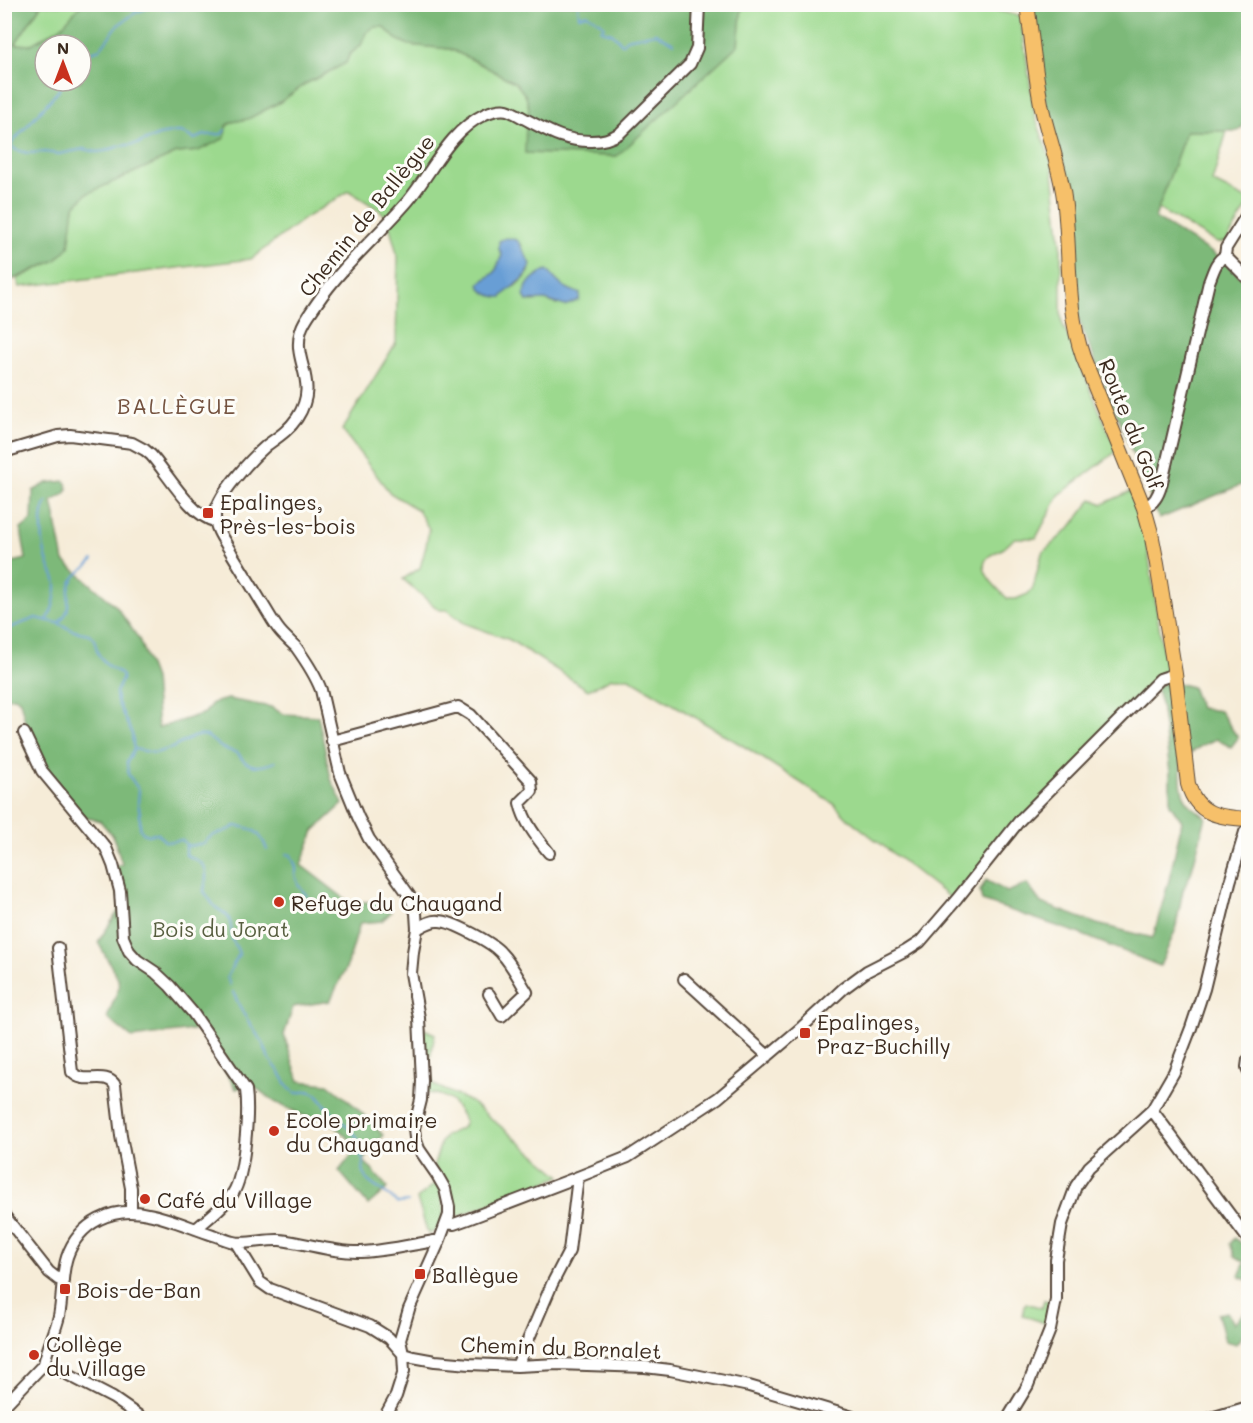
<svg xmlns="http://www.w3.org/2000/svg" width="1253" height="1423" viewBox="0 0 1253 1423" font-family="Mali,sans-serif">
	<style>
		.green { fill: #9cd98e; stroke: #6c8256; stroke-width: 1.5; fill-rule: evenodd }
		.forest { fill: #7db979; stroke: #5c724c; stroke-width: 1.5; fill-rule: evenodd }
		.water { fill: #689ed5; stroke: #52647a; stroke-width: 1.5 }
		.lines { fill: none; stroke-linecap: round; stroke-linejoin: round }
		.stream { stroke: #689ed5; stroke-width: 2 }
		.minor-casing { stroke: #57473a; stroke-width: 14 }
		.major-casing { stroke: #57473a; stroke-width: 16 }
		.minor { stroke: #fff; stroke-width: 10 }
		.major { stroke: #f6c06b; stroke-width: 14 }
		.poi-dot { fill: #c8321e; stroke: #fdfcf7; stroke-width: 2 }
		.labels { text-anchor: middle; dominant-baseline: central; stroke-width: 6; stroke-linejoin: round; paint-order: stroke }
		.street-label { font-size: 21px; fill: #3b2a1e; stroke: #fdfcf7 }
		.poi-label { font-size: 21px; fill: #3b2a1e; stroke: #fdfcf7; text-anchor: start }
		.park-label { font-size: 21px; fill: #585f40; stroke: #fdfcf7 }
		.neighbourhood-label { font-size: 22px; letter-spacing: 1.5px; fill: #74523f; stroke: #fdfcf7 }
	</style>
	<rect width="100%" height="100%" fill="#fdfcf7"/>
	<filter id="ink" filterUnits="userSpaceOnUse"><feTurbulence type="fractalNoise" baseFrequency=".0167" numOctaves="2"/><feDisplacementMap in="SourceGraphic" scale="12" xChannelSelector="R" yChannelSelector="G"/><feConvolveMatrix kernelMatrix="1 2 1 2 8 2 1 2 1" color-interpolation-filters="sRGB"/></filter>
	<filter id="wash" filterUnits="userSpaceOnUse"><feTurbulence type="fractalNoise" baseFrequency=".008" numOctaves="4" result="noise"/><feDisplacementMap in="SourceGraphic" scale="24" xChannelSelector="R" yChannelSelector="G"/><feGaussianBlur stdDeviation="1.35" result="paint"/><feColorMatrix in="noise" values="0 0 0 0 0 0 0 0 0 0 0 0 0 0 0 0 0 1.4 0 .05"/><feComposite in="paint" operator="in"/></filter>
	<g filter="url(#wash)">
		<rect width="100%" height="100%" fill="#f6ecd8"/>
		<!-- green -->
		<path class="green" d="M969 4 1020 16 1035 116 1052 164 1061 243V313L1062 323 1117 451 1059 495 1036 538H1015C1011 541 1008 545 1004 548 999 551 991 554 987 558 976 571 1000 591 1008 599H1016L1028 594 1033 588 1042 553 1070 528 1092 499 1103 504 1131 491 1144 525 1166 673 953 900 846 817 834 804 750 750 629 678H612L588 690 510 640 464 623 447 610H439L403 579 420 568 426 546 429 529 418 510 390 493 342 430 396 343 398 257 387 217 378 209 349 191 305 218 251 259 20 287 17 279 56 260 71 224 74 207 86 194 177 153 198 151 232 122 249 118 280 102 307 83 346 63 349 55 361 45 365 33 374 27H384L396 39 409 45 450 49 473 60 516 83 526 96 529 108 526 122V153L616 156 738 45 742 5ZM521 244 523 252 531 264 529 272 524 279 516 286 509 288 502 297 484 292 482 281 495 272 502 255 499 249ZM551 273C557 285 568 289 580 294L556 304 545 300 527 301Z
			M41 5H81L62 27 30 45 15 44Z
			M1186 131H1227L1212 182 1248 200V206L1226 242 1217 243 1158 209Z
			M424 1029 435 1034 429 1063 434 1085 471 1102 561 1176 459 1216 454 1213 434 1165 441 1142 446 1135 462 1128 465 1121C454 1102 450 1094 426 1093Z
			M438 1181C442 1199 452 1227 428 1234L417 1199Z
			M1044 1300 1053 1302 1050 1325 1022 1315 1026 1303 1042 1308Z"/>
		<!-- forest -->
		<path class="forest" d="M5 5H41L15 44 30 45 61 27 81 5H742L738 45 617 156 525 153 526 122 529 108 526 96 516 83 473 60 450 49 409 45 396 39 384 27H374L366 33 361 45 349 55 346 63 307 83 280 102 248 119 232 122 226 126 225 138 198 151 177 153 86 194 74 207 69 247 56 260 5 283ZM45 45H81V81H45Z
			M1030 5H1248V121L1238 131H1186L1155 218 1222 259 1248 284V308L1242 342 1248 362V482L1159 519 1076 313 1074 242 1064 164 1047 113Z
			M65 481 68 489 65 494 52 501 64 561 116 606 139 639 154 679 158 728 205 713 212 703 228 699 271 707 283 714 318 716 331 779 343 804 314 831 301 865 349 902H377L391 912 382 921 360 923 348 964 330 1001 293 1007 284 1035 299 1081 328 1084 355 1106 383 1135 364 1161 388 1188 368 1205 339 1171 358 1147 326 1118 304 1116 275 1102 251 1084 236 1089 200 1029 132 1038 107 1018 119 987 118 979 98 942 121 907 112 869 122 864 113 836 100 821 84 817 46 770 28 733 20 701 15 697 5 698 4 564 26 559 21 529 32 520 33 491 47 483Z
			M1168 681 1192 687 1200 708 1220 711 1238 738 1231 747 1216 739 1201 746 1181 759C1181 790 1178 800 1206 817L1191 873 1183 890 1175 931 1160 966 1078 933 982 901 980 891 986 880 1007 892 1027 884 1041 903 1097 924 1153 938 1169 880 1182 821 1170 804V772L1161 704 1156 687Z
			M1235 1238 1248 1249V1281L1239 1276 1245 1262 1235 1256 1230 1244Z
			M1248 1309V1330H1246L1236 1344 1225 1341 1218 1314 1227 1312 1234 1323Z"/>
		<!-- water -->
		<path class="water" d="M506 238 517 240C523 247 525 256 531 264 526 283 513 283 502 297 494 298 481 293 479 284L495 272 502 255 499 249V241Z
			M547 270C552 273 552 277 557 281 563 288 571 290 580 294L579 300 565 306 545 300 527 301 524 296C526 282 534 276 547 270Z"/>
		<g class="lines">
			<!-- stream -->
			<path class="stream" d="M578 4 579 16 587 14 600 22 604 26 601 30 612 33 622 44 626 39 656 33 674 43
				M81 55 100 49 118 25 135 13 152 6 172 9 204 4
				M10 145 16 150 28 153 44 152 59 154 84 149 97 152 105 151 120 146 137 144 159 135 176 132H181L194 139 205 135 222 134 225 130
				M4 146 10 145 59 90 61 81
				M47 620C53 611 58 590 55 579 52 572 48 565 46 557 42 543 39 514 47 502
				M59 622C74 608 65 601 70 586 73 574 86 569 93 560
				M4 630 36 618 58 623 74 631 89 634 94 639 98 654 108 666 117 671 122 676V680L116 692 117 701 132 734 133 743 134 749 127 762 128 774 139 790 138 803 140 813V829L143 833 149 835C162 830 157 836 166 842L182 840 186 844V855C196 860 207 863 206 876 206 882 204 887 204 892 209 896 209 900 213 904 216 910 224 911 228 917 232 924 231 933 233 941 235 946 238 949 239 954L227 977 230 985
				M134 749 155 753 172 748 193 737 202 735 207 736 222 748 238 753C246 769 260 768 275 762
				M187 845 189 846 204 843C211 832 226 834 235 826 254 827 261 833 267 850
				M286 854 291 855C294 863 298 867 295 875L299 886 307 896
				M233 992 243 1013 262 1042 267 1053 268 1057 279 1071 289 1088 296 1093 309 1091 316 1094 333 1114 349 1128 357 1137 360 1154 364 1162C358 1187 386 1187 397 1203L408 1202"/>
		</g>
	</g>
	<g filter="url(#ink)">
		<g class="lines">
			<defs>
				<path id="minor" d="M1225 256 1248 279
					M4 452 58 436 70 435 132 443 145 450 151 455C167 473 192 517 215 521
					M1144 508C1154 503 1158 496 1161 486L1209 282C1213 273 1215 261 1225 256L1226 248 1248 213
					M24 733 42 771 106 848 113 865 120 891 123 937 129 951 137 960 155 972 170 986 193 1013 246 1090C249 1111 245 1175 233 1193 224 1207 208 1218 196 1229
					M332 741 458 707 471 715 531 781 532 791 520 803C524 822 537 838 549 853
					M417 929C424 925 431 920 439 921 452 921 493 943 501 953 512 964 519 980 527 992L502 1016 489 994
					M58 948 72 1072C84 1086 105 1070 115 1085L121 1136 131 1188V1211
					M684 979 768 1056
					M1248 1060 1247 1067 1248 1071
					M1152 1110 1248 1239
					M4 1215 49 1272 58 1279 63 1281
					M446 1223 454 1224 468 1219 578 1177 628 1157 718 1098 802 1027 844 988 867 971 906 951 920 942 957 899 1020 820 1160 679 1175 674
					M236 1243 260 1282 270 1289 370 1326 389 1338 403 1354 413 1357 435 1361 470 1364 517 1366 558 1364 645 1367 670 1370 749 1386 856 1418
					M44 1364C47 1348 55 1333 59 1316 63 1297 61 1276 67 1257 79 1222 113 1206 148 1214 170 1218 191 1228 213 1235 220 1237 227 1241 234 1242 246 1245 266 1239 280 1240 307 1243 334 1253 361 1252 386 1251 410 1245 434 1241L439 1242
					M44 1364 59 1370 113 1398 142 1418
					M517 1366 552 1284 569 1251 578 1177
					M4 1406 44 1364
					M384 1418 396 1396 404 1371 403 1354 400 1340 409 1309 439 1242 449 1215V1207L445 1189 437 1175 419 1149 415 1138 414 1128 421 1100 422 1081 419 1018 411 973 413 952 417 929 416 913 411 898 369 839 358 817 340 773 321 690C315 674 306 661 296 647 291 642 285 637 280 631 274 624 270 616 265 608 254 590 243 572 232 554 226 543 215 530 215 517 214 498 252 458 267 445 278 437 289 430 297 418 321 381 291 362 301 330 304 320 311 312 317 303 343 265 378 236 408 201 433 171 448 132 485 114 492 111 500 108 507 110 514 112 521 117 527 120 550 132 564 141 591 141 603 141 610 139 620 133L690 64 697 48 699 4
					M1008 1418 1028 1385 1050 1330 1056 1300V1260L1062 1224 1076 1186 1089 1167 1152 1110 1174 1072 1191 1028 1204 989 1230 882 1245 832 1248 829
					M1211 1418 1248 1407"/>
				<path id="major" d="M1027 4C1032 39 1035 75 1042 109 1049 139 1060 168 1064 198 1071 251 1065 306 1083 357L1144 508 1151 533 1157 564 1175 674 1188 784C1197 816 1220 817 1248 819"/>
			</defs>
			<!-- minor casing -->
			<use href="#minor" class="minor-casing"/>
			<!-- major casing -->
			<use href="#major" class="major-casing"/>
			<!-- minor -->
			<use href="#minor" class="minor"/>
			<!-- major -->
			<use href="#major" class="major"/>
		</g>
	</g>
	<!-- markers -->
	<g class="poi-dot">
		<rect x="202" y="507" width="12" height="12" rx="3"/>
		<circle cx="279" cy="902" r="6"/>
		<rect x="799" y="1027" width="12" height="12" rx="3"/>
		<circle cx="274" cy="1131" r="6"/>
		<circle cx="145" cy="1199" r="6"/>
		<rect x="414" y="1268" width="12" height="12" rx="3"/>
		<rect x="59" y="1283" width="12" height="12" rx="3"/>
		<circle cx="34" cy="1355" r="6"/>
	</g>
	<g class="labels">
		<!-- street labels -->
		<g class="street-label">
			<text transform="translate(366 215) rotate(-51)">Chemin de Ballègue</text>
			<text transform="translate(1132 424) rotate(68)">Route du Golf</text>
			<text transform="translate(561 1347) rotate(2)">Chemin du Bornalet</text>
		</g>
		<!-- poi labels -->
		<g class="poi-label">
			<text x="220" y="501">Epalinges,<tspan x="220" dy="24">Près-les-bois</tspan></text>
			<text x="291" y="902">Refuge du Chaugand</text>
			<text x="817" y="1021">Epalinges,<tspan x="817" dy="24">Praz-Buchilly</tspan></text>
			<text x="286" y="1119">Ecole primaire<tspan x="286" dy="24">du Chaugand</tspan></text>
			<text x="157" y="1199">Café du Village</text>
			<text x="432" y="1274">Ballègue</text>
			<text x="77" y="1289">Bois-de-Ban</text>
			<text x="46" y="1343">Collège<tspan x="46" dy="24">du Village</tspan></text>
		</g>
		<!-- park labels -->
		<g class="park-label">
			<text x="221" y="928">Bois du Jorat</text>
		</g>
		<!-- neighbourhood labels -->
		<g class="neighbourhood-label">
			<text x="177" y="405">BALLÈGUE</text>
		</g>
	</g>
	<!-- margin -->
	<rect width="1253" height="1423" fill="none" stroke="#fdfcf7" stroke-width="24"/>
	<!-- north arrow -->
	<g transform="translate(63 63)"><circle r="28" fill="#fdfcf7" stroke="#afa8a0" stroke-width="1.5"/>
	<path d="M0-4.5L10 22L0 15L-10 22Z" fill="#c8321e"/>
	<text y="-9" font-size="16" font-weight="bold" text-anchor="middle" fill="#3b2a1e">N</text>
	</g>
</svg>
